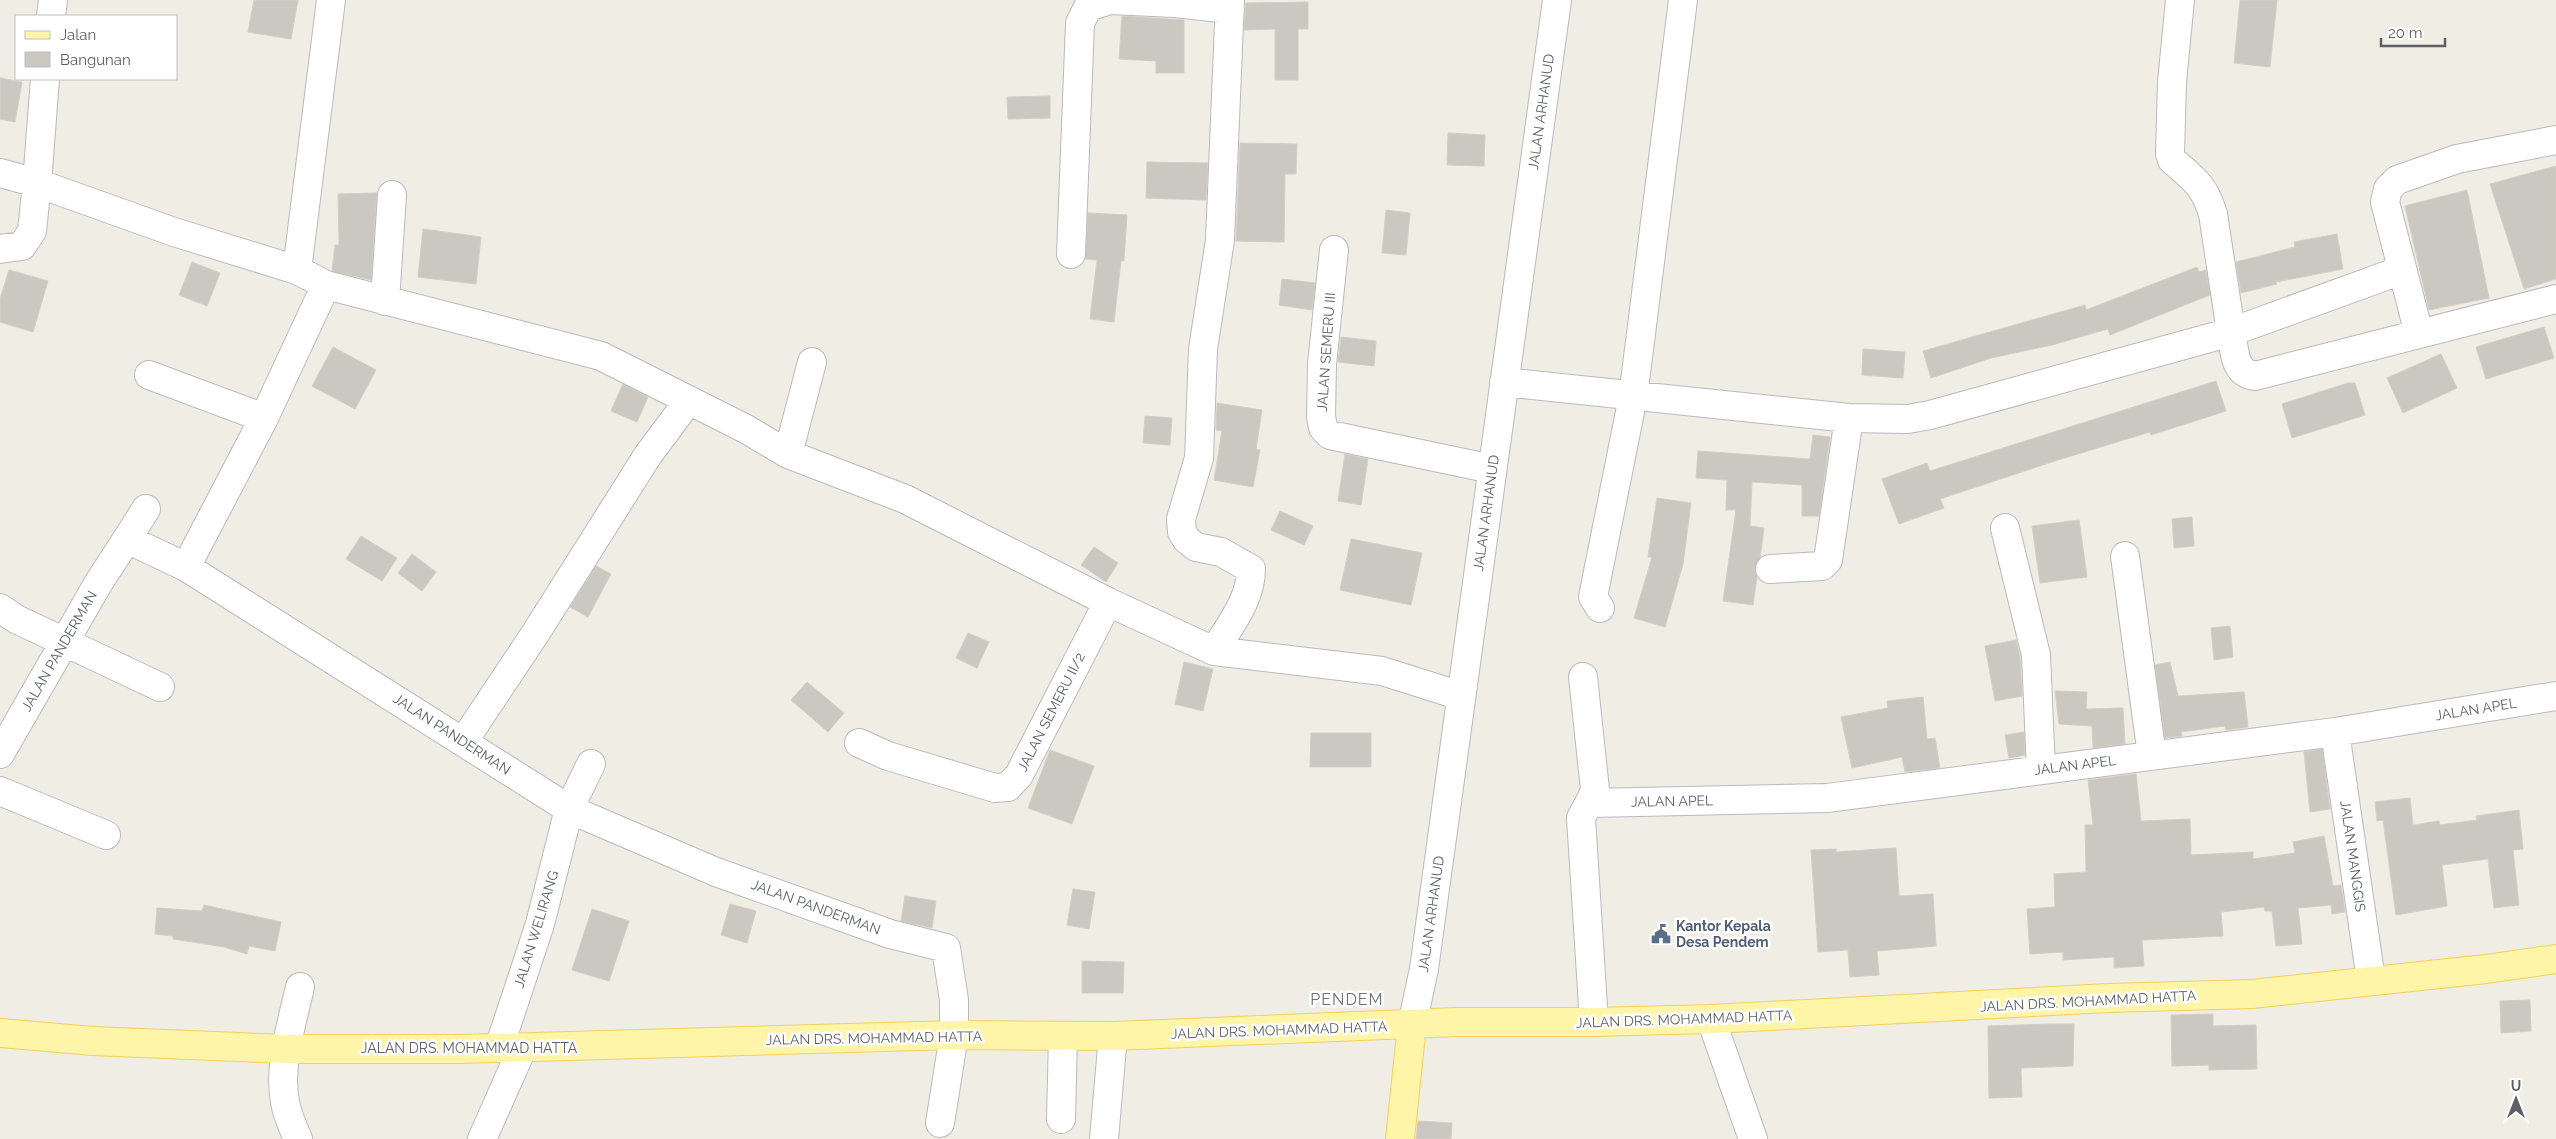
<svg xmlns="http://www.w3.org/2000/svg" width="2556" height="1139" viewBox="0 0 2556 1139" font-family="Raleway,sans-serif">
	<style>
		.building { fill: #cac8c1; stroke: #d4cfc2 }
		.lines { fill: none; stroke-linecap: round; stroke-linejoin: round }
		.minor-casing { stroke: #b7babf; stroke-width: 30 }
		.major-casing { stroke: #f5cf58; stroke-width: 30 }
		.minor { stroke: #fff; stroke-width: 28 }
		.major { stroke: #fff5a9; stroke-width: 28 }
		.labels { text-anchor: middle; dominant-baseline: central; stroke-width: 5; stroke-linejoin: round; paint-order: stroke }
		.street-label { font-size: 14px; fill: #5c6065; stroke: #fff }
		.service-label { font-size: 14px; font-weight: bold; fill: #4e5e75; stroke: #fff; text-anchor: start }
		.quarter-label { font-size: 16px; letter-spacing: 1px; fill: #6d7277; stroke: #fff }
	</style>
	<rect width="100%" height="100%" fill="#efede4"/>
	<!-- building -->
	<path class="building" d="M254 0H298L291 39 248 32Z
		M2240 0H2277L2270 67 2234 63Z
		M1308 2V29H1298V80H1275V29L1244 30 1246 3Z
		M1122 16 1184 20V73H1156V61L1119 59Z
		M0 78 22 82 15 122 0 119Z
		M1050 96V118L1008 119 1007 97Z
		M1448 133 1485 135 1484 166 1447 165Z
		M1240 143 1297 144 1296 174H1285L1284 242 1236 241Z
		M1147 162 1208 163 1206 200 1146 198Z
		M2556 166V279L2524 289 2490 184Z
		M2467 190 2489 298 2429 310 2405 206Z
		M377 193 371 280 332 271 335 245H339L338 194Z
		M1386 210 1410 213 1406 255 1382 253Z
		M1088 213 1127 215 1124 261H1121L1114 322 1090 319 1097 260 1085 259Z
		M423 229 481 237 476 284 418 277Z
		M2337 234 2343 269 2276 282 2277 284 2241 293 2236 262 2295 247 2294 242Z
		M192 262 220 273 207 306 179 295Z
		M2197 267 2199 272 2206 270 2210 295 2110 335 2108 329 2052 345 1991 358 1931 378 1923 351 2085 305 2086 310Z
		M9 270 48 281 33 332 0 322V299Z
		M1282 279 1315 283 1312 310 1279 305Z
		M2544 327 2554 358 2486 379 2476 347Z
		M1341 337 1376 341 1374 366 1338 362Z
		M333 347 376 370 355 409 312 386Z
		M1863 349 1905 352 1903 378 1862 375Z
		M2441 354 2457 388 2403 413 2387 378Z
		M2216 381 2226 411 2151 435 2150 432 2058 460 1940 499 1944 508 1899 524 1882 479 1927 463 1930 471Z
		M2348 383H2355L2365 415 2292 438 2282 404Z
		M623 384 648 397 637 422 611 411Z
		M1217 403 1262 410 1256 449 1260 450 1253 487 1214 480 1222 431 1216 430Z
		M1145 416 1172 418 1170 445 1143 443Z
		M1813 435 1830 437 1819 516H1802V485L1752 482 1750 526 1764 528 1760 558 1754 569 1757 577 1753 605 1723 601 1736 510H1726L1727 480 1696 478 1698 451 1810 459Z
		M1345 454 1368 459 1361 505 1338 501Z
		M1657 498 1691 503 1683 564 1665 627 1634 618 1652 557H1648Z
		M1280 511 1313 526 1304 545 1271 530Z
		M2192 517 2194 546 2174 548 2172 519Z
		M2079 520 2087 577 2040 583 2032 526Z
		M361 536 397 558 382 581 346 559Z
		M1351 539 1422 553 1411 605 1340 590Z
		M1094 547 1118 563 1106 582 1081 565Z
		M412 554 436 572 422 591 398 573Z
		M596 566 611 574 588 617 570 607Z
		M2230 626 2233 657 2214 660 2211 628Z
		M968 633 989 642 977 668 956 658Z
		M2016 640 2020 657 2022 696 1995 701 1985 646Z
		M1184 662 1213 669 1203 711 1175 704Z
		M2170 662 2178 696 2244 692 2248 727 2226 730 2225 726 2181 732 2182 736 2165 738 2155 665Z
		M807 682 844 713 828 732 791 700Z
		M2055 691 2087 692 2086 709 2123 708 2125 744 2093 748 2092 726 2059 724Z
		M1923 697 1927 739 1935 738 1940 768 1905 772 1902 757 1852 768 1841 717 1888 708 1887 701Z
		M2024 732 2025 755 2009 758 2005 735Z
		M1311 733H1371V767H1310Z
		M2322 749 2330 809 2310 812 2304 752Z
		M1050 750 1094 766 1072 824 1028 808Z
		M2136 774 2141 821 2190 819 2191 855 2253 852V859L2295 853 2293 842 2324 836 2333 886 2341 885 2345 912 2332 914 2331 905 2298 908 2302 944 2276 946 2272 911H2265L2264 907 2221 912 2223 936 2142 940 2144 966 2114 968V957L2063 960V952L2030 954 2027 909 2055 907 2054 874 2086 872 2085 825H2093L2088 780Z
		M2410 798 2413 825 2439 821 2440 825 2477 820 2476 816 2519 810 2523 849 2513 850 2519 905 2494 908 2488 859 2442 865 2447 906 2396 915 2383 820 2377 821 2375 802Z
		M1896 848 1899 896 1933 894 1936 946 1877 951 1879 975 1850 977 1848 950 1818 952 1811 850 1836 849V852Z
		M1073 889 1095 892 1089 929 1067 925Z
		M905 896 936 901 932 928 901 921Z
		M730 904 756 911 747 943 721 935Z
		M204 905 281 922 275 951 249 946 247 954 224 947 173 939V936L155 934 157 908 202 911Z
		M592 909 629 921 609 981 572 970Z
		M1082 961 1124 962 1123 993H1082Z
		M2530 1000 2531 1031 2501 1033 2500 1001Z
		M2213 1014V1026L2256 1025 2257 1069 2209 1070V1065L2172 1066 2171 1015Z
		M2048 1024H2074L2073 1066 2021 1068 2022 1097 1989 1098 1988 1026Z
		M1418 1121 1452 1123 1451 1139H1416Z"/>
	<g class="lines">
		<defs>
			<path id="minor" d="M2180 0 2172 82 2170 154 2172 160C2194 179 2204 185 2213 214L2231 332 2402 270
				M51 16 53 0
				M45 79 37 183 174 232 297 270 326 285 601 356 746 429 788 454 905 499 1108 602 1214 651 1382 671 1461 696
				M0 173 37 183 32 231 22 246 0 249
				M1334 250 1322 364 1321 416 1323 428 1330 435 1492 469
				M1071 254 1080 23 1088 7 1110 0 1175 3 1230 9
				M297 270 331 0
				M385 301 392 195
				M2419 334 2385 202 2388 189 2397 180 2457 159 2556 140
				M149 375 264 418
				M1504 382 1849 418 1908 419 1930 415 2231 332C2235 350 2233 373 2255 376L2556 299
				M788 454 812 362
				M2005 528 2036 655 2041 770
				M127 539 146 509
				M2125 556 2152 756
				M186 567 264 418 326 285
				M1770 569 1822 566 1828 560 1849 418
				M0 608 16 619 160 687
				M1600 608 1593 597 1633 397 1683 0
				M1214 651C1230 625 1251 600 1251 569L1221 552 1196 547 1187 540 1182 532 1181 519 1199 458 1203 349 1220 240 1230 0
				M1583 677 1595 790C1591 801 1586 808 1581 818L1594 1022
				M2335 732 2371 980
				M463 742 535 634 648 455 689 400
				M859 743 888 756 995 788 1008 787 1019 775 1108 602
				M0 754 99 582 127 539 186 567 569 809 716 872 890 934 946 948 954 1000V1035L940 1123
				M0 791 106 835
				M1591 803 1827 798 2335 732 2556 696
				M1711 1019 1753 1139
				M1412 1025 1424 969 1557 0
				M499 1048 540 924 569 809 591 764
				M1061 1119 1063 1036
				M298 1139C293 1127 287 1115 285 1102 278 1065 292 1023 300 987
				M482 1139 522 1049
				M1104 1139 1113 1036"/>
			<path id="major" d="M0 1033 93 1041 287 1049H460L954 1035 1113 1036 1458 1022H1594L1711 1019 2109 998 2252 994 2486 969 2556 959
				M1400 1139 1412 1025"/>
		</defs>
		<!-- minor casing -->
		<use href="#minor" class="minor-casing"/>
		<!-- major casing -->
		<use href="#major" class="major-casing"/>
		<!-- minor -->
		<use href="#minor" class="minor"/>
		<!-- major -->
		<use href="#major" class="major"/>
	</g>
	<!-- icons -->
	<defs>
		<symbol id="civic-bare" viewBox="-9 -9 18 18"><path d="M-.6-6.5H3V-4.5H.6V-3L4-1V1h2V6H-6V1h2V-1L-.6-3ZM-1.2 2.5V6h2.4V2.5Z" fill="#5c6f8a" stroke="#fff" stroke-width="2.5" paint-order="stroke"/></symbol>
	</defs>
	<g fill-rule="evenodd">
		<use href="#civic-bare" x="1647" y="920" width="28" height="28"/>
	</g>
	<g class="labels">
		<!-- street labels -->
		<g class="street-label">
			<text transform="translate(1541 112) rotate(-82)">JALAN ARHANUD</text>
			<text transform="translate(1326 352) rotate(-86)">JALAN SEMERU III</text>
			<text transform="translate(1486 513) rotate(-82)">JALAN ARHANUD</text>
			<text transform="translate(59 651) rotate(-60)">JALAN PANDERMAN</text>
			<text transform="translate(2476 709) rotate(-9)">JALAN APEL</text>
			<text transform="translate(1051 712) rotate(-63)">JALAN SEMERU II/2</text>
			<text transform="translate(452 734) rotate(33)">JALAN PANDERMAN</text>
			<text transform="translate(2075 765) rotate(-7)">JALAN APEL</text>
			<text transform="translate(1672 801) rotate(-1)">JALAN APEL</text>
			<text transform="translate(2353 856) rotate(82)">JALAN MANGGIS</text>
			<text transform="translate(816 907) rotate(20)">JALAN PANDERMAN</text>
			<text transform="translate(1431 914) rotate(-82)">JALAN ARHANUD</text>
			<text transform="translate(536 929) rotate(-73)">JALAN WELIRANG</text>
			<text transform="translate(2088 1001) rotate(-3)">JALAN DRS. MOHAMMAD HATTA</text>
			<text transform="translate(1684 1019) rotate(-2)">JALAN DRS. MOHAMMAD HATTA</text>
			<text transform="translate(1279 1030) rotate(-2)">JALAN DRS. MOHAMMAD HATTA</text>
			<text transform="translate(874 1038) rotate(-1)">JALAN DRS. MOHAMMAD HATTA</text>
			<text x="469" y="1048">JALAN DRS. MOHAMMAD HATTA</text>
		</g>
		<!-- service labels -->
		<g class="service-label">
			<text x="1676" y="926">Kantor Kepala<tspan x="1676" dy="16">Desa Pendem</tspan></text>
		</g>
		<!-- quarter labels -->
		<g class="quarter-label">
			<text x="1347" y="999">PENDEM</text>
		</g>
	</g>
	<!-- legend -->
	<rect x="15" y="15" width="162" height="65" fill="#ffffff" stroke="#bebfc1"/>
	<rect x="25" y="31" width="25" height="8" fill="#fff5a9" stroke="#bebfc1"/>
	<text x="60" y="40" font-size="15" fill="#5c6065">Jalan</text>
	<rect x="25" y="52" width="25" height="15" fill="#cac8c1" stroke="#bebfc1"/>
	<text x="60" y="65" font-size="15" fill="#5c6065">Bangunan</text>
	<!-- north arrow -->
	<g transform="translate(2516 1099)" stroke="#ffffff" stroke-width="4" paint-order="stroke">
	<path d="M0-4L9 19L0 12L-9 19Z" fill="#5c6065"/>
	<text y="-8" font-size="14" font-weight="bold" text-anchor="middle" fill="#5c6065">U</text>
	</g>
	<!-- scale -->
	<path d="M2381 38v8h64v-8" fill="none" stroke="#5c6065" stroke-width="2.5"/>
	<text x="2388" y="38" font-size="15" fill="#5c6065" stroke="#ffffff" stroke-width="4" paint-order="stroke">20 m</text>
</svg>
